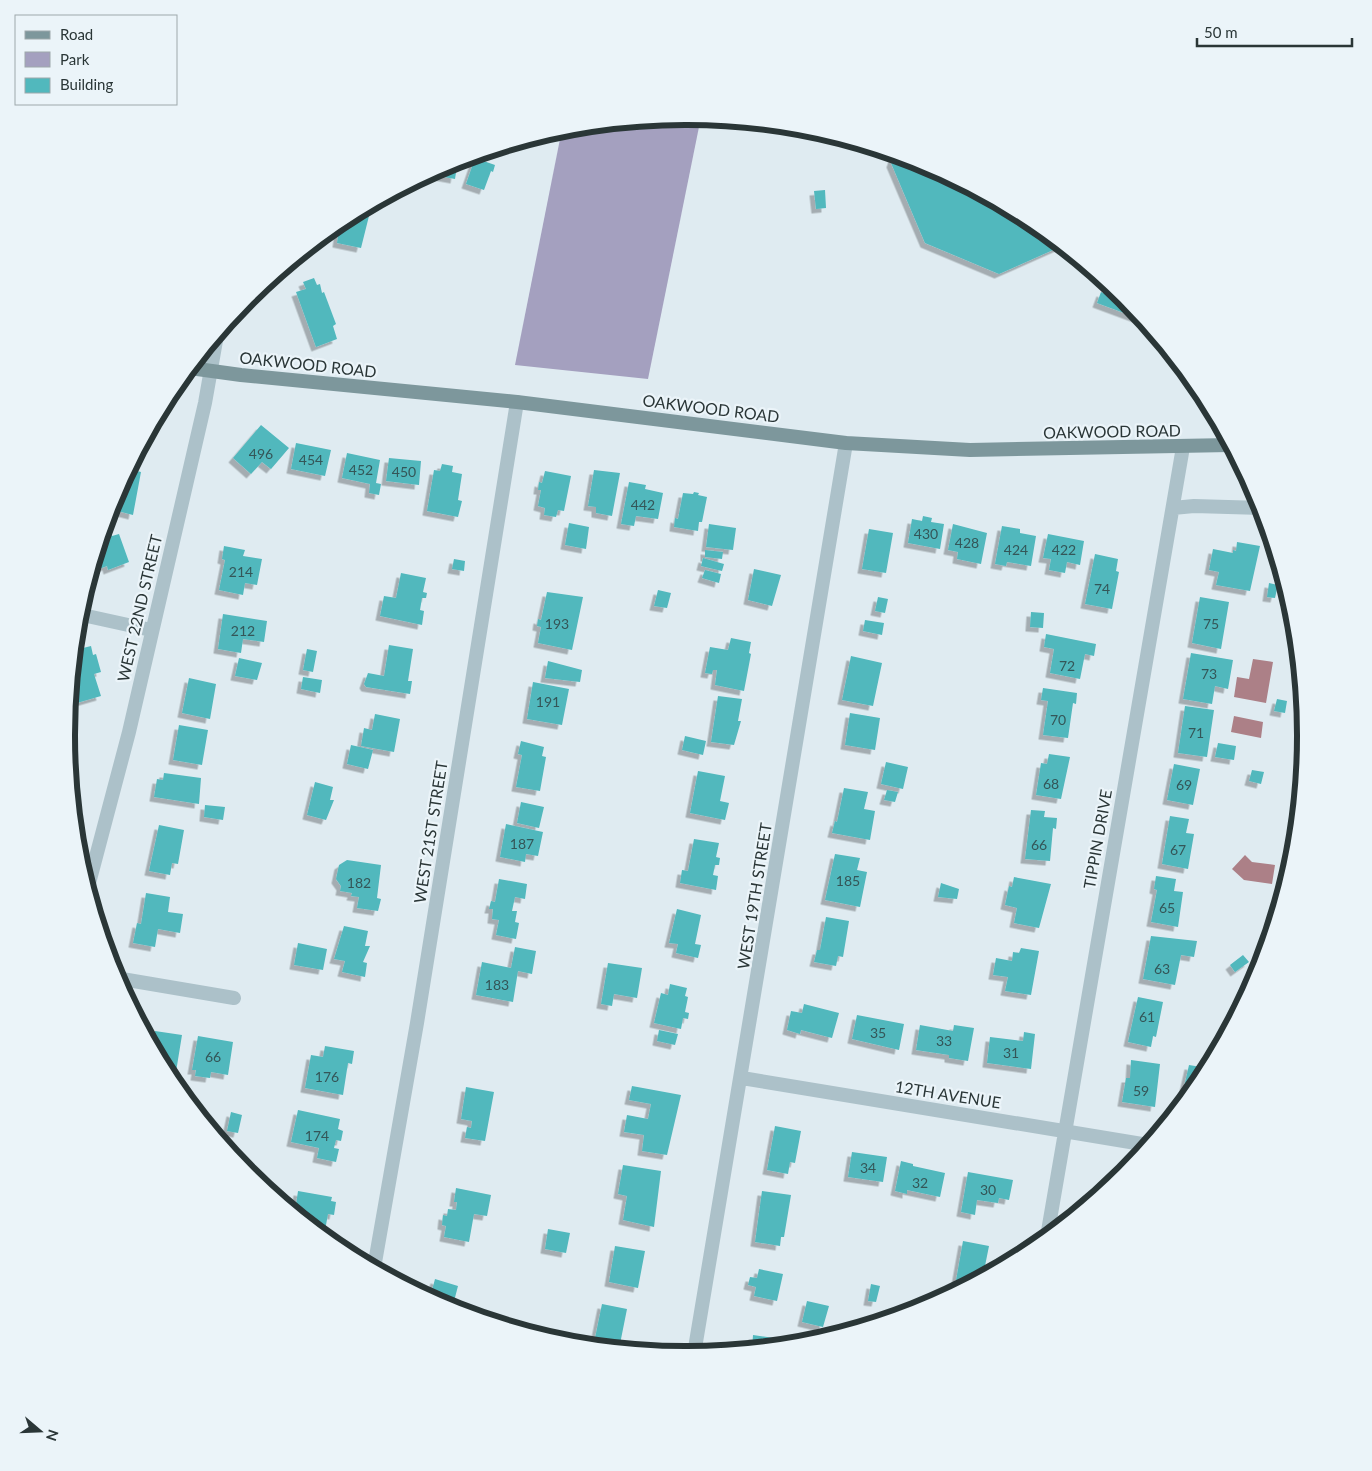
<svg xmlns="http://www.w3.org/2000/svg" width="1372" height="1471" viewBox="0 0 1372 1471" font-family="Lato,sans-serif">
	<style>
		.green { fill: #a4a0bf }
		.water { fill: #ac8087 }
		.building { fill: #51b8bd; filter: url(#shadow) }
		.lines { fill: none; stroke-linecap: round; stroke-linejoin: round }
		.minor { stroke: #acc1c9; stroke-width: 14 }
		.secondary { stroke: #7d979c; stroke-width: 14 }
		.labels { text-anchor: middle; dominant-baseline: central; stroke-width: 4.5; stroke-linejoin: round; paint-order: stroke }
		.number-label { font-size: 14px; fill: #345658 }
		.street-label { font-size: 16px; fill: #2a3637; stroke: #ebf4f9 }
		.rim { fill: none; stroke: #2a3637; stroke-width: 6 }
	</style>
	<defs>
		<filter id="shadow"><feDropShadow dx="-4.5" dy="4.5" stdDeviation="0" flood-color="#0004"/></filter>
	</defs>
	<rect width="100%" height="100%" fill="#dfebf1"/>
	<!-- green -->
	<path class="green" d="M686 116 701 117 648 379 515 365 562 129Z"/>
	<!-- water -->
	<path class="water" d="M1253 659 1273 662 1266 703 1234 697 1237 677 1249 679Z
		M1234 716 1263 722 1261 738 1231 732Z
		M1245 855 1252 862 1275 865 1272 884 1244 880 1232 869Z"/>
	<!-- building -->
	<path class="building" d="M894 154 923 163 1031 220 1062 246 999 274 925 243 891 163Z
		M475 158 495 165 493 172 491 171 484 190 466 184Z
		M458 160 455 179 428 174 449 163Z
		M825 190 826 208 816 209 814 191Z
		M360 210 359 213 369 216 361 248 337 243 340 222Z
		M314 278 317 285 320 284 322 293 324 292 336 324 333 326 337 339 316 347 296 292 306 289 303 282Z
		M1101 292 1125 302V299L1143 320 1097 303Z
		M261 425 289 448 271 469 262 462 251 474 233 458Z
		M152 427 157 432 137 456 136 455Z
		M296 443 331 450 325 476 291 469Z
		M347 453 380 460 376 483 381 484 379 495 369 493 370 484 342 478Z
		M389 458 421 461 419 485 386 481Z
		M442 464 453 466 452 472 462 474 458 500 462 501 458 517 427 511 434 470 440 471Z
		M129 469 141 472 133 515 110 509Z
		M594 470 620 473 612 516 596 513V507L588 506Z
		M545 471 571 476 564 511 558 510 556 517 544 515 545 508 538 506 541 490H538L539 482 542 483Z
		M629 482 646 485 645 489 663 493 658 519 636 516 634 526 621 524Z
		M694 492 699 493 698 495 707 497 702 522H699L698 531 674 527 675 518 678 519 683 493 693 494Z
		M923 516 932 518 931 522 944 524 940 549 908 543 912 519 922 521Z
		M569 523 589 527 586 549 565 545Z
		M709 524 736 528 733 550 706 547Z
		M953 524 987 533 981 564 957 559 958 552 948 550Z
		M109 526 112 536 119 534 129 562 108 570 107 566 91 572 105 528Z
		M1002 526 1020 529V533L1036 536 1031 566 1007 562 1006 566 995 564Z
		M869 529 893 533 886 573 862 569Z
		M1048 534 1084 541 1080 565 1067 562 1065 573 1049 570 1051 559 1043 558Z
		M1237 542 1260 546 1250 591 1216 585 1219 572 1209 570 1213 549 1233 553V550L1236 551Z
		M224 546 245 550 243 556 262 559 257 585 245 583 243 595 219 590 225 560 222 559Z
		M705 550 723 552 722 559 705 557Z
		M1095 554 1118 559 1116 571 1119 572 1112 609 1085 604Z
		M703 558 724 564 722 571 701 566Z
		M454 559 465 561 464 571 452 569Z
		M754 569 781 575 772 606 748 600Z
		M705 570 721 574 719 583 702 578Z
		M401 573 426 578 423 592 427 593 426 598H422L420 610 424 611 422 625 380 616 384 596 396 598Z
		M1269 583 1278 585 1275 598 1267 597Z
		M658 590 671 593 667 608 654 606Z
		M547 592 583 597 572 650 538 643 541 627 537 626 538 619 541 620Z
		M878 597 888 599 885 613 875 611Z
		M1200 597 1229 602 1221 649 1192 643Z
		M1031 612 1044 613 1043 628 1030 627Z
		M223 614 267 621 264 642 243 639 241 653 218 649Z
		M865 620 884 623 882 635 863 631Z
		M1046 634 1096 644 1094 656 1085 654 1080 679 1050 673 1054 649 1044 647Z
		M731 638 751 642 749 653 751 654 744 691 715 685 717 670H713L712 674 705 673 710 647 728 650Z
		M389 645 413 649 408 681H412L410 694 366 687 364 684 368 673 384 676Z
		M91 646 93 655 96 654 101 672 94 674 101 696 70 705 75 650Z
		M307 649 317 651 313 672 303 670Z
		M1191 653 1233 660 1228 689 1215 686 1212 704 1183 699Z
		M851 656 882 663 873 706 842 700Z
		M239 658 262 663 257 680 235 676Z
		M548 661 582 670 580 682 545 678Z
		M303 677 322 680 320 693 301 689Z
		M189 678 216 684 210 719 182 713Z
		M533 682 569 689 562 725 527 719Z
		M1043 688 1077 693 1076 704 1073 703 1068 738 1043 735 1048 701 1041 700Z
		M718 696 742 699 738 721H741L734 745 711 742Z
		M1277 699 1287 701 1285 713 1274 711Z
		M1185 706 1214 710 1207 757 1178 753Z
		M850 713 880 718 875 750 845 745Z
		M375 714 400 719 394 752 361 746 364 728 372 730Z
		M179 725 208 730 202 765 173 760Z
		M66 736 78 739 71 762 75 764 71 779Z
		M685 736 706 741 703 755 682 750Z
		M521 741 544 747 542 756 546 757 540 791 516 787 522 755 518 754Z
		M1218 743 1236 746 1234 760 1215 757Z
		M351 745 373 750 368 769 347 764Z
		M1049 754 1070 757 1061 799 1036 795 1041 763 1047 764Z
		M886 762 908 767 903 789 881 784Z
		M1174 764 1200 769 1193 805 1167 800Z
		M1252 770 1264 772 1261 784 1249 781Z
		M698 771 725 776 720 801 729 803 725 820 690 813Z
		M164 773 201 778 199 804 154 797 157 779 163 780Z
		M315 782 333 787 330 800H334L326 820 307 815Z
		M844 788 868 792 864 809 875 811 870 840 832 833 835 821 837 822Z
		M887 790 898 792 895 802 884 800Z
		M521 802 544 807 539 828 517 823Z
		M205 805 225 807 223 820 204 817Z
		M1031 810 1045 811 1044 817 1057 818 1056 829 1053 828 1050 861 1025 859Z
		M1170 816 1189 819 1186 833 1194 834 1188 869 1162 864Z
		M506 824 543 832 538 856 526 854 525 862 500 857Z
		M159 825 184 830 178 864 172 863 170 875 149 871Z
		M694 839 719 843 716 857 720 858 719 865H715L713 875 718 876 716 890 680 883 682 870 688 871Z
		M835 854 860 858 857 870 867 872 860 907 825 900Z
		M347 860 381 865 377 898 381 899 378 911 357 908 359 897 351 896 352 893 340 891 341 886 336 879 339 865Z
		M1156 876 1176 879 1174 891 1183 892 1178 927 1151 922 1157 890 1154 889Z
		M1014 877 1051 884 1039 928 1014 923 1017 908 1005 905 1009 886 1012 887Z
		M499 879 527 884 525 899 515 897 512 911H517L515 922 519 923 516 939 496 935 499 920 492 919 493 909H489L491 901 495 902Z
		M941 883 959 889 957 899 938 897Z
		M146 893 170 897 168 912 183 914 180 933 158 929 155 947 133 943 137 923 141 924Z
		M677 909 701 915 695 944 701 945 698 958 676 953 678 944 669 943Z
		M826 917 849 921 843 957 838 956 836 966 814 962 817 950H820Z
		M344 926 368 931 365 946H370L363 962 367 963 365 977 342 972 345 961 334 959Z
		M1151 936 1197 941 1194 957 1181 955 1175 985 1143 979Z
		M298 943 327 949 323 970 294 965Z
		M515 947 536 951 532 974 518 971 513 1002 476 995 482 962 511 968Z
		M1021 948 1039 951 1031 995 1005 991 1008 977 993 975 996 958 1012 961 1013 952 1019 953Z
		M1243 955 1249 962 1235 972 1230 965Z
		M608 963 642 968 637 998 614 994 612 1006 601 1004Z
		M670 984 687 988 685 996 688 997 685 1012 689 1013 688 1019 683 1018 681 1029 654 1023 661 993 668 995Z
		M1138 997 1163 1002 1156 1037 1153 1036 1151 1047 1128 1042Z
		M804 1004 839 1013 832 1038 801 1030 800 1034 787 1030 791 1011 802 1013Z
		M857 1015 904 1024 899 1050 852 1039Z
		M920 1025 953 1031 954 1025 974 1028 968 1061 949 1058V1055L916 1050Z
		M659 1030 678 1034 675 1045 657 1041Z
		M155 1031 182 1035 175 1078 169 1077 153 1046Z
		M1024 1032 1035 1034 1031 1069 987 1063 990 1037 1023 1041Z
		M198 1036 233 1042 228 1075 211 1072 210 1078 195 1076 196 1070H192Z
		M325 1046 354 1051 352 1064 348 1063 343 1095 305 1088 311 1055 323 1057Z
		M1131 1060 1160 1064 1155 1107 1122 1102 1126 1078H1130Z
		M1189 1065 1201 1067 1197 1085 1194 1089 1184 1087Z
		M632 1086 681 1095 667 1155 642 1151 644 1135 624 1132 627 1115 648 1119 651 1104 629 1100Z
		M466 1087 494 1092 485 1141 465 1138 467 1127 471 1128 472 1121 461 1119Z
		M298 1110 340 1119 338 1129 343 1131 341 1141 336 1140 334 1148 339 1149 336 1162 317 1158 319 1148 291 1142Z
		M231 1112 242 1115 238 1133 227 1131Z
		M775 1126 801 1131 795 1163 790 1162 788 1174 767 1170Z
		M852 1152 887 1157 883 1182 848 1177Z
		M901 1161 913 1164V1166L945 1173 940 1197 907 1190V1194L895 1191Z
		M623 1165 661 1171 654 1227 623 1220 627 1196 618 1194Z
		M968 1172 1013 1180 1009 1200 999 1198 998 1203 977 1200 975 1215 961 1212Z
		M456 1188 491 1195 487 1216 474 1214 469 1242 444 1237 446 1226 442 1225 443 1215 447 1216 448 1209 456 1210 457 1202H454Z
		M298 1191 332 1197 331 1201 336 1202 334 1215 328 1214 324 1236 314 1228 316 1218 295 1212Z
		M762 1191 791 1195 784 1237H781L780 1246 755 1242Z
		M548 1229 570 1233 566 1253 545 1249Z
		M963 1241 989 1246 983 1276 962 1287 955 1286Z
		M615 1246 645 1251 638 1288 609 1282Z
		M759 1269 783 1274 777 1301 754 1296 756 1287 748 1285 750 1277 757 1278Z
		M435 1279 458 1286 452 1309 430 1298Z
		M871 1284 880 1286 876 1302 868 1301Z
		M807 1301 829 1306 823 1327 802 1322Z
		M602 1304 627 1309 619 1349 583 1345 585 1336 595 1338Z
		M753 1335 774 1338 773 1347 752 1349Z"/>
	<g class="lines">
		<!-- minor -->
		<path class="minor" d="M1173 508 1194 506 1262 508
			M78 614 151 630
			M88 887 129 732 205 403 217 335
			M116 978 234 998
			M742 1078 1148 1145
			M1047 1237 1183 447
			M374 1268 417 1023 517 402
			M694 1354 846 443"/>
		<!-- secondary -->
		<path class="secondary" d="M190 368 241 375 517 402 846 443 970 450 1230 445"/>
	</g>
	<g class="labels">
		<!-- number labels -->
		<g class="number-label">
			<text x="261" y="453">496</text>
			<text x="311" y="459">454</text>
			<text x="361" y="469">452</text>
			<text x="404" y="471">450</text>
			<text x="643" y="504">442</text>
			<text x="926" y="533">430</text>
			<text x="967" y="542">428</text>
			<text x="1016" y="549">424</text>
			<text x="1064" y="549">422</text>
			<text x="241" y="571">214</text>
			<text x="1102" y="588">74</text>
			<text x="557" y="623">193</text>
			<text x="1211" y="623">75</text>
			<text x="243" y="630">212</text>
			<text x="1067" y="665">72</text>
			<text x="1209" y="673">73</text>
			<text x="548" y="701">191</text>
			<text x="1058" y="719">70</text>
			<text x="1196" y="732">71</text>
			<text x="1051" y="783">68</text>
			<text x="1184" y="784">69</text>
			<text x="522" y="843">187</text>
			<text x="1039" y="844">66</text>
			<text x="1178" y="849">67</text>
			<text x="848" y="880">185</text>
			<text x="359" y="882">182</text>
			<text x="1167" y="907">65</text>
			<text x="1162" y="968">63</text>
			<text x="497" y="984">183</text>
			<text x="1147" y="1016">61</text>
			<text x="878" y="1032">35</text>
			<text x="944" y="1040">33</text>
			<text x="1011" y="1052">31</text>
			<text x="213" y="1056">66</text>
			<text x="327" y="1076">176</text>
			<text x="1141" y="1090">59</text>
			<text x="317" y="1135">174</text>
			<text x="868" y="1167">34</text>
			<text x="920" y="1182">32</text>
			<text x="988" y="1189">30</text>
		</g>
		<!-- street labels -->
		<g class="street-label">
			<text transform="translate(308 364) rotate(6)">OAKWOOD ROAD</text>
			<text transform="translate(711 408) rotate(7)">OAKWOOD ROAD</text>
			<text transform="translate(1112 431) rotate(-1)">OAKWOOD ROAD</text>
			<text transform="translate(139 608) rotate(-77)">WEST 22ND STREET</text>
			<text transform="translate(430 832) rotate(-81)">WEST 21ST STREET</text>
			<text transform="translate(1097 839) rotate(-80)">TIPPIN DRIVE</text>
			<text transform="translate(754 896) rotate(-81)">WEST 19TH STREET</text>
			<text transform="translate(948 1094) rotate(9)">12TH AVENUE</text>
		</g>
	</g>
	<!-- crop -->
	<path d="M0 0H1372V1471H0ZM685 125H687A610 610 0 0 1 1297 735V736A610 610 0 0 1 687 1346H685A610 610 0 0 1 75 736V735A610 610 0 0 1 685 125Z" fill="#ebf4f9" fill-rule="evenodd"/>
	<path class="rim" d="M685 125H687A610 610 0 0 1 1297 735V736A610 610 0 0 1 687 1346H685A610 610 0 0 1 75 736V735A610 610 0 0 1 685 125Z"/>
	<!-- legend -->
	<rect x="15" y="15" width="162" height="90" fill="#ebf4f9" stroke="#9ea8ab"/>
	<rect x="25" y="31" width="25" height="8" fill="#7d979c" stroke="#9ea8ab"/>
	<text x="60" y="40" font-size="15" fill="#2a3637">Road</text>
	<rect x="25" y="52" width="25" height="15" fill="#a4a0bf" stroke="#9ea8ab"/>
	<text x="60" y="65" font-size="15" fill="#2a3637">Park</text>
	<rect x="25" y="78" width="25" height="15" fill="#51b8bd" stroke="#9ea8ab"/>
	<text x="60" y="90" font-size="15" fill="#2a3637">Building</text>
	<!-- north arrow -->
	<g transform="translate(40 1431) rotate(109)" stroke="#ebf4f9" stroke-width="4" paint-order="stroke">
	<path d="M0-4L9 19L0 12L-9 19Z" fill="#2a3637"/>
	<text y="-8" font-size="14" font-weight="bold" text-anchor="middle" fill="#2a3637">N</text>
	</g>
	<!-- scale -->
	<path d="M1197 38v8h155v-8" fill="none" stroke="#2a3637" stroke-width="2.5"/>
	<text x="1204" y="38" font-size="15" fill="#2a3637" stroke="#ebf4f9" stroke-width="4" paint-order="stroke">50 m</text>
</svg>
